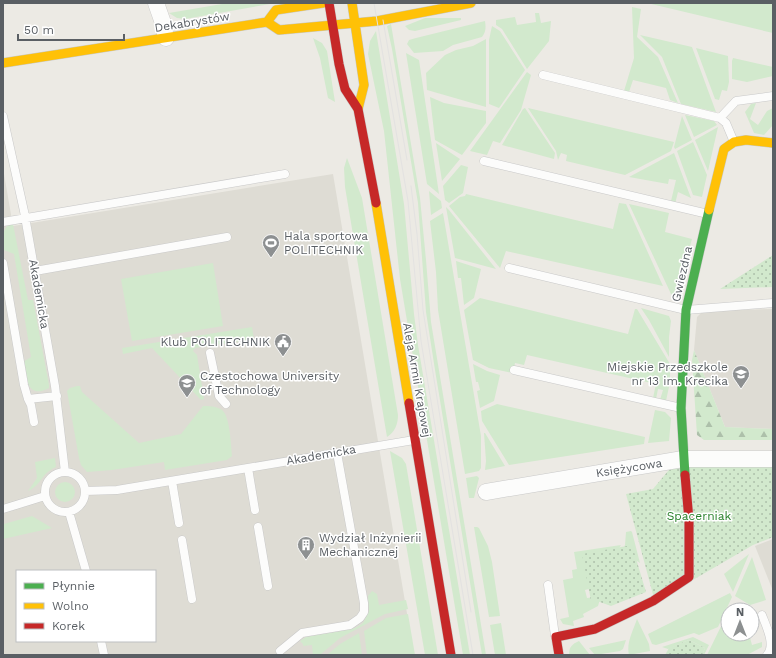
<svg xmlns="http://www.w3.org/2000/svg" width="776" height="658" viewBox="0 0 776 658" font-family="'Work Sans',sans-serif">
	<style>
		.education { fill: #dedcd4; fill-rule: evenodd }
		.grass { fill: #d2e9cd }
		.forest { fill: url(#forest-firs) }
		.park { fill: url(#park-dots) }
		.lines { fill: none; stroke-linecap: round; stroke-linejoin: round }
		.lane-casing { stroke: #c9c9c9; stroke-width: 9 }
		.street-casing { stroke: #c9c9c9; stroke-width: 17 }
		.fast-casing { stroke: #c7c8c6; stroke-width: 10 }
		.slow-casing { stroke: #c7c8c6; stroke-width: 10 }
		.jam-casing { stroke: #c7c8c6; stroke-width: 10 }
		.lane { stroke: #fcfcfb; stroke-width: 8 }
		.street { stroke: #fcfcfb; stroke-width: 16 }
		.fast { stroke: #4caf50; stroke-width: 9 }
		.slow { stroke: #ffc107; stroke-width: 9 }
		.jam { stroke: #c62828; stroke-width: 9 }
		.tram { stroke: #e3e2e1; stroke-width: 1 }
		.labels { text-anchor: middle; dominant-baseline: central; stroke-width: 3; stroke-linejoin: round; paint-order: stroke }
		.street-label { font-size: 12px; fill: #5a5f64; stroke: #fff }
		.poi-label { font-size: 12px; fill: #5a5f64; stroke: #fff; text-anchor: start }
		.park-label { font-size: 12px; fill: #2b822c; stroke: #fff }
	</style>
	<defs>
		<pattern id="forest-firs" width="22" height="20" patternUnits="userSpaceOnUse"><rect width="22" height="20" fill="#d2e9cd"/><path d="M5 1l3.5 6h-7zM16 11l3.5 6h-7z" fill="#adc0aa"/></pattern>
		<pattern id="park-dots" width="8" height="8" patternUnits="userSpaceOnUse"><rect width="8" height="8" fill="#d2e9cd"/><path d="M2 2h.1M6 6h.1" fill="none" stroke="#adc0aa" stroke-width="1.8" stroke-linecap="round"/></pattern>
	</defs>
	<rect width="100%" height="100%" fill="#eceae4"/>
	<!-- education -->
	<path class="education" d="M3 168 13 226 333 174 414 655H3ZM17 571H155V641H17Z
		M773 309V429L725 427 694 350 697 317 703 311Z
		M773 539V591L755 546Z"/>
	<!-- grass -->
	<path class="grass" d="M228 3H276L185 19 177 18 169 13Z
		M647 3H773V33Z
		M632 7 641 9 637 37 658 57 678 103 670 100 666 88 633 80 629 92 624 91 634 58Z
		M535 13H539L541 23 551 21 549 41 527 69 502 29 496 25V20L515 17 517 25 536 22Z
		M425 18H461V20L415 31 409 30 405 26Z
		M485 21C486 27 486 32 482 37L453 45 443 51 414 53 407 44 409 40 416 38Z
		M391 24 420 198 426 260 431 322 486 655H482L435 370 426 312 418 203 392 49 387 26Z
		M492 26 500 31 525 70 499 108 489 104V40Z
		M376 31 404 204 414 314 418 345 470 655H463L400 279 384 131 368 54 370 41Z
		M640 35 692 47 716 112 681 104 662 57Z
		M313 38 322 43 327 51 335 102 328 98 320 58Z
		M486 39V107L427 90 426 73 445 55 456 50 473 46Z
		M696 48 728 56 729 82 727 91 722 90 719 100 715 99Z
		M406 53 419 60 439 194 427 184Z
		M733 58 773 67V76L747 82 732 79V61Z
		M527 72 531 75 521 110 500 143 493 141 487 155 470 151Z
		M430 97 444 103 486 111V123L462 155 435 140Z
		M756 103 750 119 758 125 767 111 773 108V125L764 135 754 133 745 112 751 104Z
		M525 108 555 153 554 159 502 145 523 109Z
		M528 108 674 142 671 151 625 175 566 161 567 155 561 153 558 160 556 151Z
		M685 115 714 121 717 125 694 137Z
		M682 116 692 140 675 149 674 147Z
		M718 127 708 171 695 140Z
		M693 142 707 175 702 197 693 195 677 151Z
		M436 143 460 159 442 181Z
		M674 153 691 198 678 192 675 204 671 201 676 180 669 179 668 184 629 177Z
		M347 158 362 198 398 415C398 424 395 432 387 437L345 187 344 168Z
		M461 165 468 167 463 193 449 203 445 200 443 186Z
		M429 191 441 201 442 208 431 215Z
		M466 194 613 229 619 203 626 204 663 286 506 251 500 268 449 206 460 197 465 196Z
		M629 204 669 213 665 232 692 239 675 299 671 294Z
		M446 207 449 210 496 269 455 258Z
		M443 213 481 436V468L479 471 465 474 438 310 436 272 430 221Z
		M9 224H13L28 300H33L49 385V388C27 400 26 377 23 362L31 357 14 254 4 250C3 240 1 232 9 224Z
		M456 261 481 269 474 298 464 305 461 278H458Z
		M213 263 223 326 132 341 121 279Z
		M480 298 628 334 635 309H637L670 364V382L666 401 660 400 663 390 658 389 656 399 653 398 656 384 527 355 524 365 515 363 513 373 489 368 473 360 464 310Z
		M641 308 669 316 671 321 669 337V357L649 320Z
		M252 327 254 339 195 348 193 351 197 355 204 399 201 400 152 348 123 354 122 348Z
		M473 364 487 371 500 375 494 401 480 408 477 391 480 390 478 382H476Z
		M77 386H80L82 392 139 443 181 434 203 406C209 406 216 406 222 410 230 416 231 445 232 456L227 460 165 470 164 462 112 470 87 472 81 465 79 458 67 391 70 388Z
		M497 404 645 437 644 444 509 465 482 421 481 411Z
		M655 410 665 412 671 418 669 441 648 443Z
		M484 433H485L505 466 485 470 486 461Z
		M390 451 402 458 406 464 438 655H425Z
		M55 458 56 467C40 474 43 484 28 491L37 478 35 462Z
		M477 476 479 478 474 498H469L466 478Z
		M55 492a10 10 0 1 1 20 0a10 10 0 1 1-20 0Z
		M32 516 52 528 3 539 4 524Z
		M474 527H477L479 528 488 546 492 562 500 616 489 617Z
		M631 531 632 532 640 563 622 551 625 545 626 532Z
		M621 545 593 588 585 590 587 598 594 597 603 589 598 606 583 614 584 617 573 621 574 626 563 624 560 619 569 617 563 580 573 578 572 570 577 569 574 552Z
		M749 554 733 592 724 574Z
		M752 557 766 600 750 605 735 596Z
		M372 591 377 594 379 605 406 600 408 609 385 614 340 638 321 654 313 655 312 645 303 646V644L300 641 306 637 352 629 357 627 363 623 369 611 368 596Z
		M730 593 732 597 718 627 699 635 694 633 656 645 652 644 648 634Z
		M728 612V634H749L752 645 762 642V647L747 655H707Z
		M408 614 415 655H367L364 631 386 618Z
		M637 619 649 644 650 651 629 655C626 643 633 631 637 619Z
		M501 623 506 655H495L490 625Z
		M359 633 362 655H327L340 644Z
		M693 637 709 645 704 655H702L705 648 689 640 668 649 662 647Z
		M626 640 623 649 620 651 595 655 589 648Z
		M579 641 590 655H569C569 647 572 644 579 641Z"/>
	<!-- forest -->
	<path class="forest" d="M694 350 725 427 773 429V440H704L697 435 692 360Z"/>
	<!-- park -->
	<path class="park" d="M773 255V287L720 289Z
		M773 464V537L753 545 655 602 626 494 653 489 673 465Z
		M632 545 646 592 611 606 597 601H591L582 554Z
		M689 640 705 648 702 655H665L669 648Z"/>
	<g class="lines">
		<defs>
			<path id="lane" d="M543 75 720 118 726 123 734 142
				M3 116 24 211 55 386 65 472
				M720 118 736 101 773 96
				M484 161 708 214
				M3 222 285 174
				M3 263 24 385 28 399 57 396
				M509 268 686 310 773 303
				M35 271 227 237
				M210 353 219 396 226 404
				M514 370 681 408
				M28 399 31 405 34 422
				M248 468 255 510
				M45 492a20 20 0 1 1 40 0a20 20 0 1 1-40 0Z
				M172 481 179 523
				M85 491 117 490 414 440
				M3 509 45 496
				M69 512 86 571
				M258 527 268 586
				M182 540 192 599
				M548 585 555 636
				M762 615C766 626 776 645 767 655
				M101 641 104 655
				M280 651 302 633 350 625 360 618 364 612V603L337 453"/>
			<path id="street" d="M156 3 163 23 166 38
				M486 492 683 459H773"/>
			<path id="fast" d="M685 475 681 408 686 310 709 210"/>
			<path id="slow" d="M352 3 364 85 358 109
				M267 22 279 30 377 21 471 3
				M3 63 267 22 276 10 323 3
				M376 203 409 403
				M709 210 724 149 734 142 746 140 773 143"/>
			<path id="jam" d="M329 3 339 64 345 89 358 109 376 203
				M409 403 451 655
				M559 655 556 637 595 629 653 601 689 577V520L685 475"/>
		</defs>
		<!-- lane casing -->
		<use href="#lane" class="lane-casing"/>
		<!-- street casing -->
		<use href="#street" class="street-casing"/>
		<!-- fast casing -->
		<use href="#fast" class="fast-casing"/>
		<!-- slow casing -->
		<use href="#slow" class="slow-casing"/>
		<!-- jam casing -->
		<use href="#jam" class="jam-casing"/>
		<!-- lane -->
		<use href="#lane" class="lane"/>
		<!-- street -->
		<use href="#street" class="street"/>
		<!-- fast -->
		<use href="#fast" class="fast"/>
		<!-- slow -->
		<use href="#slow" class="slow"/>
		<!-- jam -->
		<use href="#jam" class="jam"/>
		<!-- tram -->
		<path class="tram" d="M374 3 408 201 421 341 473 655
			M383 20 407 160
			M411 186 417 234 423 310 471 612"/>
	</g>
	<!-- icons -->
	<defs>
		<symbol id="stadium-pin" viewBox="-11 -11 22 30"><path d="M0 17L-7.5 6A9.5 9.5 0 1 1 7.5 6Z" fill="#8d9091" stroke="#fff"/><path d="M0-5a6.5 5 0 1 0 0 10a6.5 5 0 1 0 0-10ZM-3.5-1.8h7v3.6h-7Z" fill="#fff"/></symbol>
		<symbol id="civic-pin" viewBox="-11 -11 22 30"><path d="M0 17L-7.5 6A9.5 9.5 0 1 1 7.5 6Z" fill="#8d9091" stroke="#fff"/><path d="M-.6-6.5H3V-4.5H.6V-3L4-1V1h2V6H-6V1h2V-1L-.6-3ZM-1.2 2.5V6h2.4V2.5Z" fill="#fff"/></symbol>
		<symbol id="school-pin" viewBox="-11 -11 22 30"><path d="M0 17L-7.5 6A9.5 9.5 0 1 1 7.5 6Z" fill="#8d9091" stroke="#fff"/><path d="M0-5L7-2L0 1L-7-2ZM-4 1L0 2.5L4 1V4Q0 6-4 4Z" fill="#fff"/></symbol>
		<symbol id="university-pin" viewBox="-11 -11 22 30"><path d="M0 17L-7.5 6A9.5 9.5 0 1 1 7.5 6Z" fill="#8d9091" stroke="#fff"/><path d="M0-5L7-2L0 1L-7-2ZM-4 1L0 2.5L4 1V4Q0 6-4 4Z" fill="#fff"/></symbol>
		<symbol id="building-pin" viewBox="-11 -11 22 30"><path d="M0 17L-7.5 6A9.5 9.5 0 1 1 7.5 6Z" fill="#8d9091" stroke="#fff"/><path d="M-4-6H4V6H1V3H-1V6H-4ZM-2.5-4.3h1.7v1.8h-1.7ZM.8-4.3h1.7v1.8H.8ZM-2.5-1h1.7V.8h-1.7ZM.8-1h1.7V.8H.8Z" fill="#fff"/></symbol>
	</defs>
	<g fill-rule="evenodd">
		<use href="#stadium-pin" x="261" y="233" width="20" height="27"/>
		<use href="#civic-pin" x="273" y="332" width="20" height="27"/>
		<use href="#school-pin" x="731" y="364" width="20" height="27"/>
		<use href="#university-pin" x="177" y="373" width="20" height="27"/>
		<use href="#building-pin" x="296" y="535" width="20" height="27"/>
	</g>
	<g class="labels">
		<!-- street labels -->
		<g class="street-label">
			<text transform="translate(192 22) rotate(-9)">Dekabrystów</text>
			<text transform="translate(682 274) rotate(-77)">Gwiezdna</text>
			<text transform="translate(39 294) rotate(80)">Akademicka</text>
			<text transform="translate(417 380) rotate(80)">Aleja Armii Krajowej</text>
			<text transform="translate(321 455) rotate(-10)">Akademicka</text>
			<text transform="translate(629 468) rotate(-9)">Księżycowa</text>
		</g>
		<!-- poi labels -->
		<g class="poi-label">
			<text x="284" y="236">Hala sportowa<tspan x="284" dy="14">POLITECHNIK</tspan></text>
			<text x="270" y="342" text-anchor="end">Klub POLITECHNIK</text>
			<text x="728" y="367" text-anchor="end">Miejskie Przedszkole<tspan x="728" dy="14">nr 13 im. Krecika</tspan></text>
			<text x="200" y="376">Czestochowa University<tspan x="200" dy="14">of Technology</tspan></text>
			<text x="319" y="538">Wydział Inżynierii<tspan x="319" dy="14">Mechanicznej</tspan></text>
		</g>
		<!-- park labels -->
		<g class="park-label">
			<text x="699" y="516">Spacerniak</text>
		</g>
	</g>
	<!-- border -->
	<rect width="776" height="658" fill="none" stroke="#5a5f64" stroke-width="8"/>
	<!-- legend -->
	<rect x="16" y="570" width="140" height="72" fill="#ffffff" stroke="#bdbfc1"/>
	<rect x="24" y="583" width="20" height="6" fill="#4caf50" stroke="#bdbfc1"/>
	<text x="52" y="590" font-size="12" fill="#5a5f64">Płynnie</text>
	<rect x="24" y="603" width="20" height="6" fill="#ffc107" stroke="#bdbfc1"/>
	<text x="52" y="610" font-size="12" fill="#5a5f64">Wolno</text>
	<rect x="24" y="623" width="20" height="6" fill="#c62828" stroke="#bdbfc1"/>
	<text x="52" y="630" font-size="12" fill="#5a5f64">Korek</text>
	<!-- north arrow -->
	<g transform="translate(740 622)"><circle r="19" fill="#ffffff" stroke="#bdbfc1"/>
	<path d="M0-3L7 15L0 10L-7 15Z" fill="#8d9091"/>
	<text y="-6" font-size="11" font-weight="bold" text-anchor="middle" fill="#5a5f64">N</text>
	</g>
	<!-- scale -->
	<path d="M18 34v6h106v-6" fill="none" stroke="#5a5f64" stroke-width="2"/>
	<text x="24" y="34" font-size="12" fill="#5a5f64" stroke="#ffffff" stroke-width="3" paint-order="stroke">50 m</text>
</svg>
